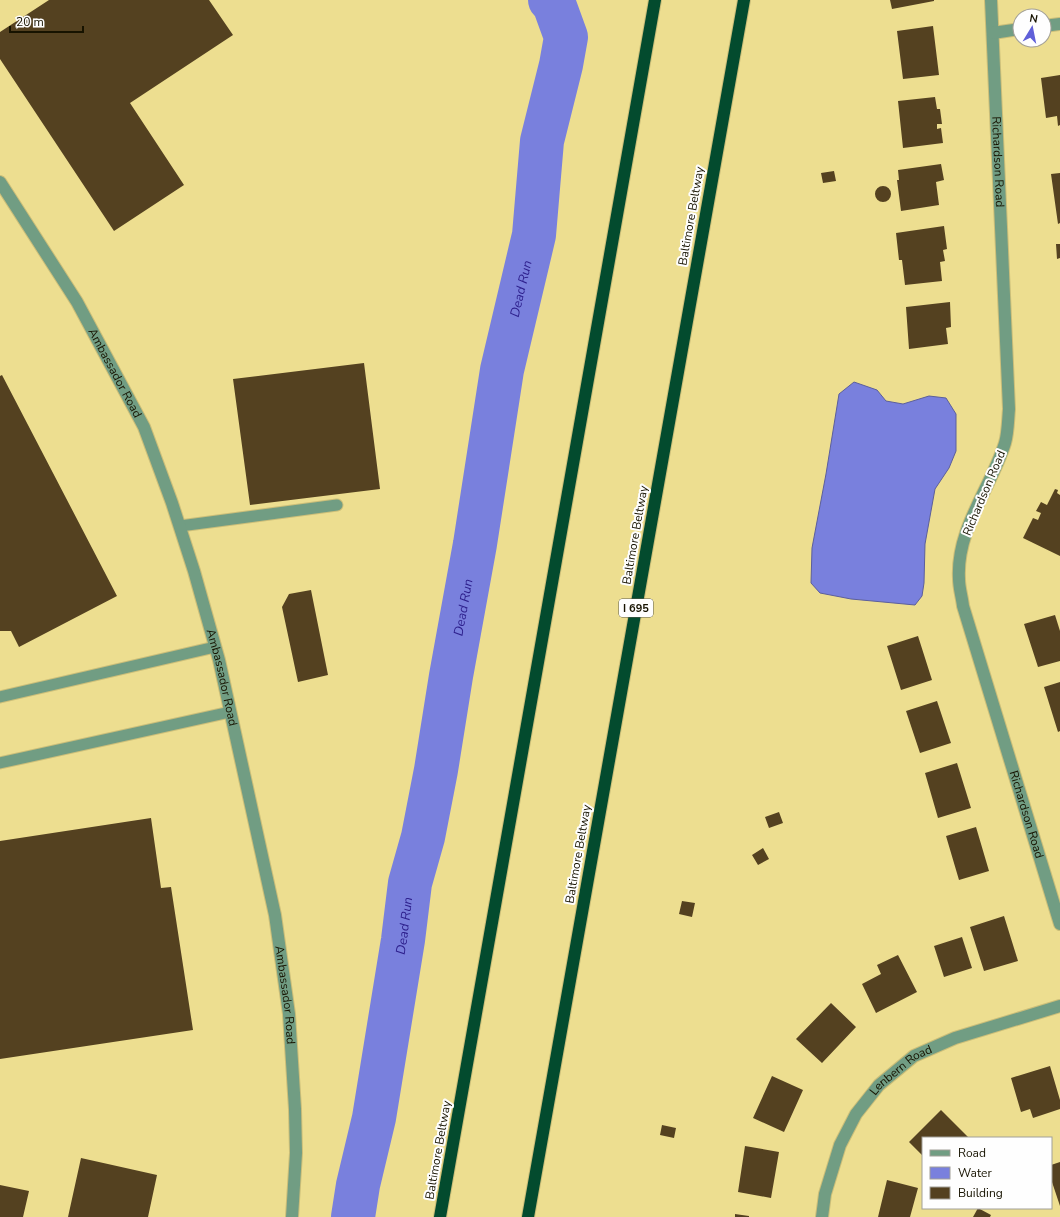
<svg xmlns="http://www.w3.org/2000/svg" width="1060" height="1217" viewBox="0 0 1060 1217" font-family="'Nunito Sans',sans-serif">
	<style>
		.water { fill: #7980dd; stroke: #5c5f9b }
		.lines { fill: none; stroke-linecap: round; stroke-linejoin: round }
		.river { stroke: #7980dd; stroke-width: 44 }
		.building { fill: #544120 }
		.lane-casing { stroke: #cbbe79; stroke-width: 13 }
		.street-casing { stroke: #cbbe79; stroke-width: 14 }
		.highway-casing { stroke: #cbbe79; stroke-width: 14 }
		.lane { stroke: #719d83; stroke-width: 11 }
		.street { stroke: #719d83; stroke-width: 12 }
		.highway { stroke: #034b2e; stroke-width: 12 }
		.labels { text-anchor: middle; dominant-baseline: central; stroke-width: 4; stroke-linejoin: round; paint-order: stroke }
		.shield { fill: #fefefe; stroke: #5c5a4c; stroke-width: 1 }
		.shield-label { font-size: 11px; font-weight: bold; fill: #171300 }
		.street-label { font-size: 12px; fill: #171300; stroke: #fefefe }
		.water-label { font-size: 13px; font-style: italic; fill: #2e208d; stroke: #fefefe }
	</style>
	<rect width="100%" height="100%" fill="#edde90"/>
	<!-- water -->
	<path class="water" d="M854 382 877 390 886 401 903 404 929 396 946 398 956 414V451L949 468 935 489 925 544 924 583 922 596 915 605 851 599 820 593 811 583 812 548 826 474 839 394Z"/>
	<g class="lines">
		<!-- river -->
		<path class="river" id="s1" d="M353 1217 358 1185 374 1118 403 940 410 883 423 837 436 770 451 676 475 544 502 370 534 235 542 141 561 65 566 37 554 4 550 0"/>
	</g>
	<!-- building -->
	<path class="building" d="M49 0H209L233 35 130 103 184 185 114 231 0 59V32Z
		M890 0H934V1L892 9Z
		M933 26 939 75 903 79 897 31Z
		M1060 75V125L1058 126 1057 116 1046 118 1041 78Z
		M935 97 937 109H940L942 124H937V129L941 128 943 143 903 148 898 101Z
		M941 164 944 180 936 182 939 205 901 211 897 180H899L898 170Z
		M834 171 836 181 823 183 821 173Z
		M1060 173V223L1058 224 1051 174Z
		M875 194a8 8 0 1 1 16 0a8 8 0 1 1-16 0Z
		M944 226 947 249 943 250 945 261 940 262 942 281 905 285 902 260H899L896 233Z
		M1056 244H1060V258L1057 259Z
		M950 302 951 327 946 328 948 344 909 349 906 307Z
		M364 363 380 489 250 505 233 379Z
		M2 375 117 596 19 647 11 631H0V376Z
		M1055 489 1058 490 1057 493 1060 495V556L1023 538 1033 518 1038 520 1041 513 1036 511 1041 502 1047 505Z
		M311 590 328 675 298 682 282 607 289 594Z
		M1055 615 1060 631V661L1038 667 1024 624Z
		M918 636 932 680 901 690 887 646Z
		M1060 682V731L1058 732 1044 687Z
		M937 701 951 743 920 753 906 711Z
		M957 763 971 808 938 818 925 773Z
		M779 812 783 823 769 828 765 817Z
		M151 818 161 888 171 887 193 1030 0 1059V841Z
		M976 827 989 871 959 880 946 836Z
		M763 848 769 859 758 865 752 855Z
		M682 901 695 903 692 917 679 914Z
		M1004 916 1018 961 984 971 970 927Z
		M962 937 972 968 944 977 934 946Z
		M898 955 917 992 876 1013 862 984 881 974 877 965Z
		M831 1003 856 1027 822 1063 796 1039Z
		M1050 1066 1060 1100V1109L1033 1118 1030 1109 1021 1112 1011 1078Z
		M772 1076 803 1090 784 1132 753 1118Z
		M941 1110 969 1138H923V1156L909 1142Z
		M662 1125 676 1128 674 1138 660 1135Z
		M745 1146 779 1152 771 1198 738 1192Z
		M81 1158 157 1175 148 1217H68Z
		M1060 1162V1206L1051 1179V1165Z
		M887 1180 918 1188 910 1217H878Z
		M0 1185 29 1191 23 1217H0Z
		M978 1208 991 1215 990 1217H973Z
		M735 1214 749 1216V1217H735Z"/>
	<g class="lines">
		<defs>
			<path id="lane" d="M180 526 337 505
				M0 697 215 647
				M0 763 230 712"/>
			<g id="street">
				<path id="s2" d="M991 0 1009 409C1008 420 1008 433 1005 443 991 488 956 529 959 579 959 588 962 597 963 606L1060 924"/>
				<path d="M1044 26 1060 24"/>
				<path d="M993 33 1020 29"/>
				<path id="s3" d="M0 182 77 302 144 427 172 503 194 571 219 660 275 915 289 1014 295 1109 296 1153 292 1217"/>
				<path id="s4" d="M822 1217 825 1194 840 1145 856 1114 879 1085 914 1056 955 1038 1060 1006"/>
			</g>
			<path id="highway" d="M440 1217 655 0
				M528 1217 744 0"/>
		</defs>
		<!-- lane casing -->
		<use href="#lane" class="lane-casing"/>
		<!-- street casing -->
		<use href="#street" class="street-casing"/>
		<!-- highway casing -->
		<use href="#highway" class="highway-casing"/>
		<!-- lane -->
		<use href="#lane" class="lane"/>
		<!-- street -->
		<use href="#street" class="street"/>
		<!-- highway -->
		<use href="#highway" class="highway"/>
	</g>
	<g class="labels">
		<!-- shield labels -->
		<rect class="shield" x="619" y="599" width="34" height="18" rx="3"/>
		<g class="shield-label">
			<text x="636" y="608">I 695</text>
		</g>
		<!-- street labels -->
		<g class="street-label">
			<text stroke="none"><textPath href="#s2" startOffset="162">Richardson Road</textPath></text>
			<text transform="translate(691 216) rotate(-80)">Baltimore Beltway</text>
			<text stroke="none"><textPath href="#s3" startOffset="223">Ambassador Road</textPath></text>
			<text transform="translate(984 493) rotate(-67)">Richardson Road</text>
			<text transform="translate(635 535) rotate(-80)">Baltimore Beltway</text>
			<text stroke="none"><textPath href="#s3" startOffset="547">Ambassador Road</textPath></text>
			<text stroke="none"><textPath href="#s2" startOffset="834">Richardson Road</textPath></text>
			<text transform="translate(578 854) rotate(-80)">Baltimore Beltway</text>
			<text stroke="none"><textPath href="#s3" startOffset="871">Ambassador Road</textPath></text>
			<text stroke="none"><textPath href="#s4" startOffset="173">Lenbern Road</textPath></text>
			<text transform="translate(438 1150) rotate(-80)">Baltimore Beltway</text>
		</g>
		<!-- water labels -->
		<g class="water-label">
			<text stroke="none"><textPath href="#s1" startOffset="944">Dead Run</textPath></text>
			<text stroke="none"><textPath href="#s1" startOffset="620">Dead Run</textPath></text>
			<text stroke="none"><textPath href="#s1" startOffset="296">Dead Run</textPath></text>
		</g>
	</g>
	<!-- legend -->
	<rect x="922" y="1137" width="130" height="72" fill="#fefefe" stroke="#a2a098"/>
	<rect x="930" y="1150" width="20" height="6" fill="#719d83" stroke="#a2a098"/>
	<text x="958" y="1157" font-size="12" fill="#171300">Road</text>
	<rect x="930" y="1167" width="20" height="12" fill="#7980dd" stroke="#a2a098"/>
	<text x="958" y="1177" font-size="12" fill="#171300">Water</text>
	<rect x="930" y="1187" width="20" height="12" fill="#544120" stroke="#a2a098"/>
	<text x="958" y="1197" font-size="12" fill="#171300">Building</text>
	<!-- north arrow -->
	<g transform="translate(1032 28) rotate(10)"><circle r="19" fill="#fefefe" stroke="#a2a098"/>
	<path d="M0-3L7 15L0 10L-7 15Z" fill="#5f5fd8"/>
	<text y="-6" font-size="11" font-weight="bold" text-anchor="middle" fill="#171300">N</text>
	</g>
	<!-- scale -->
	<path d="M10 26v6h73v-6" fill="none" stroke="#171300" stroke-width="2"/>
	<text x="16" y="26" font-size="12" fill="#171300" stroke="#fefefe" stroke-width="3" paint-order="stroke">20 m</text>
</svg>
